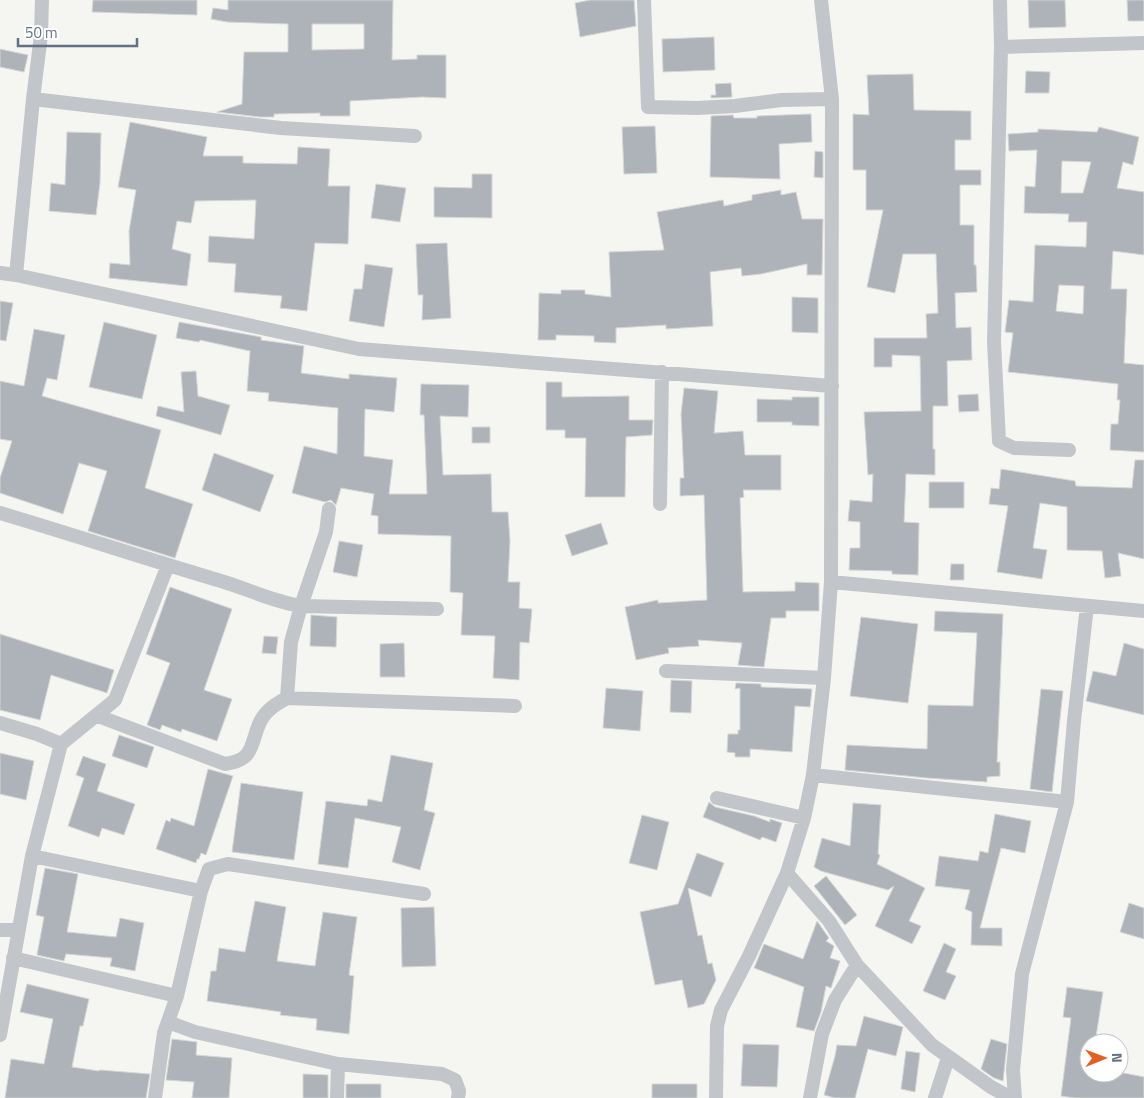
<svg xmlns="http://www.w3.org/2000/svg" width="1144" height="1098" viewBox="0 0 1144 1098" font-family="'Titillium Web',sans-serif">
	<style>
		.building { fill: #adb3b9; stroke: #d6d6d4; fill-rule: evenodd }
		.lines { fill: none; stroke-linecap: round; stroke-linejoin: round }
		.street { stroke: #c2c5c9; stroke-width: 14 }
	</style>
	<rect width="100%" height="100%" fill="#f5f5f1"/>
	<!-- building -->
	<path class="building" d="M93 0H197V15L92 12Z
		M228 0H393L392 60 417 59V55H446V98L422 97 350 101V116H320V113L274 114V117H260L217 112 242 104 244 52H288V24L227 22 211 19 213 8 228 10ZM312 24H364V49L312 50Z
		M590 0H634L636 26 580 37 575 3Z
		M1028 0H1065L1066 27 1029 28Z
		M1127 0H1144V21H1128Z
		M714 37 715 70 663 72 662 39Z
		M0 49 28 55 24 72 0 67Z
		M1026 71 1050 72 1049 93H1025Z
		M913 74 914 110 971 111V140H955V170H981V185H960V225H974V265H976L977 292 955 293 956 328 971 327 972 360 947 361 948 406H933V449H935V475L906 474 904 522 919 523 918 575 892 574V571L849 570 850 548H860V522L848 521 850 500 872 502 873 474 868 475 864 412 921 411 920 356 892 355V367H874V338H927L926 314 938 313 936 254H903L895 293 867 287 883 210H866V170H853V114L869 115 867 75Z
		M731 83 732 97 711 98V95H716L715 84Z
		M811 114 812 142 779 144 780 179 710 177 711 116 733 115 734 118H757V116Z
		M130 122 207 137 203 156H243V163L297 164 298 147 330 149 328 186H350L348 244 315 243 307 311 280 308 282 296 234 292 236 264 208 262 209 236 254 239 256 200 195 201 191 223 177 221 172 249 191 254 187 286 109 278 110 263 130 265 129 231 136 190 118 187Z
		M655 126 657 173 624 174 622 127Z
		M1099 127 1139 137 1133 165 1123 162 1117 188 1144 192V255L1113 251 1111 289H1127L1124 363 1144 365V452L1110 450 1111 424H1118L1120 400H1117L1118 384 1008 372 1013 333 1005 332 1009 300 1033 302 1035 245 1086 247 1087 222H1068L1069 214 1024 213 1025 186 1035 187 1037 150 1009 151 1008 134 1038 132V129L1097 132ZM1062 161 1091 162 1083 193H1061ZM1059 285 1084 286 1083 314 1056 311Z
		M67 132 101 133 100 183 96 215 49 211 51 183 65 185Z
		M815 151 823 152V178L814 177Z
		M472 174H492V218L434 217V187L472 188Z
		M376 184 406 188 400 222 371 218Z
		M781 190V195L796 192 802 219H823L822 275H807V264L761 274 742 276 741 268 710 272 713 326 666 329V325L616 328V343L594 342V336L556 335V340H538L539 293 561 294V290H585V294L611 297 609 252 664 250 657 212 723 200 724 206 752 200V195Z
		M447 243 451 318 422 320 423 295H418L416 244Z
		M365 264 393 268 384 327 349 321 354 289H362Z
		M792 297 818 298V333L792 332Z
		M0 301 13 303 6 341 0 340Z
		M104 322 157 335 142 399 89 387Z
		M179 322 261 337V340L304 346 301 373 349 379V374L397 378 394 412 365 409 364 456 393 460 389 494H427L424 415H420L421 384 469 385 468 417 440 416 443 475 491 474 492 512H508L510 541 508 582H520L519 608 532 609 529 643 520 642 519 680 493 678 495 636 461 635 463 593 450 592 451 536 378 534V516L371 515 374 494 341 488 336 505 331 500 325 502 292 493 304 446 337 454 338 408 268 401 269 393 247 391 250 351 200 340 199 342 176 338Z
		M34 329 65 335 57 380 47 378 42 396 161 430 145 488 193 504 175 558 88 531 107 471 79 463 63 514 0 493V478L12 441 0 439V381L24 386Z
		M196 371 198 396 230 405 221 435 156 416 158 406 184 412 181 372Z
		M546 382H562V397L629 396V420H653L652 435 626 437 625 497H585L586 438H565V430H546Z
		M684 388 718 391 714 433 743 431 745 455H781V490H743L744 497 740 498 743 592 795 591V582L819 583V611H786V618H771L764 667 738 665 742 643 698 640 699 646 668 648 669 653 636 660 625 607 658 600V603L707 600 704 495 680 496V478H684L681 414Z
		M978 394 979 411 959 412 958 395Z
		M792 397H819V426L792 425V422H757V399L792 400Z
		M472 427H490V443H472Z
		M214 453 274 475 260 512 202 490Z
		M1135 460H1144V559L1118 553 1121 576 1105 578 1102 551 1067 550V507L1040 503 1033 548 1047 550 1042 579 997 572 1008 506 989 504 991 488 999 489 1001 469 1075 481 1076 486 1132 488Z
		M929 482H964V508H929Z
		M601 523 608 544 572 556 565 535Z
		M339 541 363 545 357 577 333 572Z
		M951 564H964V580H950Z
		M170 587 232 609 204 690 232 699 217 741 182 729 181 732 162 725 160 730 147 725 170 663 146 654Z
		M935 611 1003 614 997 762H1000V776L987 777V782L927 778 845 770 847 745 927 749 928 705 973 706 977 633 934 631Z
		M311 615 337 617 336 647 310 646Z
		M861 617 918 624 908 703 850 696Z
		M0 634 114 670 107 693 51 675 40 720 0 710Z
		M264 636 278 637 276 654 262 653Z
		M404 643 405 677H380V644Z
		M1124 643 1144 649V715L1086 701 1093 671 1116 676Z
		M671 680 692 681 691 713 670 712Z
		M736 683 761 684V687L812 689 810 707 795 706 792 752 750 749V757H735V753L727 752 728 734H738V730H740V688L735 689Z
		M606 688 643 691 640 731 603 728Z
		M1041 689 1063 691 1052 792 1030 789Z
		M119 735 154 747 147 768 112 756Z
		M0 753 34 761 26 800 0 794Z
		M391 755 433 763 424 810 435 813 420 870 392 862 401 827 355 818 348 868 318 864 326 801 367 806 368 799 382 802Z
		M83 756 106 764 97 791 135 804 124 835 102 828 99 837 68 826 84 778 76 775Z
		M208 769 233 776 206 855 201 853 199 859H197L196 863 156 849 166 820 170 822 171 818 194 826Z
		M241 783 303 792 294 860 232 852Z
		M709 802 715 807 754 816 770 822V819L782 823 776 842 762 837 760 840 703 817Z
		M853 803 881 805 878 854 880 855 877 864 925 888 909 921 921 926 912 944 875 926 894 886 888 890 821 871 814 867 822 838 850 846Z
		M995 814 1031 821 1025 853 1001 848 980 928H1002V946L971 945 972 912 965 909 970 890 935 886 939 856 978 861 980 851 988 853Z
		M642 815 669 822 657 870 629 863Z
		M697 853 724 863 711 897 688 888 698 936 702 935 708 964 712 963 716 980 704 1004 688 1008 682 980 655 985 640 912 678 904Z
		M45 868 78 874 67 932 116 937 120 918 144 923 135 971 110 966 112 958 66 954 64 961 37 955 44 917 36 915Z
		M826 876 857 915 845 925 814 886Z
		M255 901 286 907 277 961 315 966 323 912 357 917 349 975 354 976 349 1034 316 1030 317 1019 280 1015 281 1012 207 1001 211 971H216L219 948 245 952Z
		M1129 903 1144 908V939L1120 932Z
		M434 907 436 966 402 967 401 908Z
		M817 921 829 938 826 941 834 946 830 958 840 961 831 988 826 986 821 1012 814 1031 796 1027 804 987 754 968 764 944 803 959Z
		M944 943 956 949 946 972 956 976 945 1000 923 991Z
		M27 984 89 999 83 1026H80L72 1067 99 1071 100 1070 150 1074 146 1098H5L11 1059 44 1064 53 1019 20 1012Z
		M1067 987 1103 992 1095 1043H1089V1073H1124L1144 1077V1098H1075L1061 1096 1071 1018 1063 1017Z
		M864 1016 903 1027 896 1056 868 1049 855 1098H835L824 1095 835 1056 837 1045 856 1046Z
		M172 1039 197 1042 196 1055 232 1058 229 1098H192L194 1082 166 1080Z
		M991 1039 1007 1044 1003 1081 994 1078 981 1069Z
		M743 1044 779 1045 777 1087 741 1086Z
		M906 1051 920 1053 915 1092 901 1089Z
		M303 1074 328 1075V1098H303Z
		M346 1084H381V1098H346Z
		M652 1084H697V1098H652Z"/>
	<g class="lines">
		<!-- street -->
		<path class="street" d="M644 0 648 107 697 108 735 106 782 100 832 99
			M1000 0 1001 47 994 342 999 441 1014 448 1069 450
			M1001 47 1144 43
			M33 99 281 128 415 136
			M0 273 16 275 359 349 832 386
			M16 275 33 99 41 35 42 0
			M660 504 662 372
			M0 513C74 535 147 559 221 581 248 589 274 602 301 606L437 609
			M831 582 1144 611
			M666 671 824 678
			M287 698 291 642 301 606 326 532 329 509
			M98 716 225 764C255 760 250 744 260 722 266 710 276 704 287 698L515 706
			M0 723 37 734 61 744 32 856 0 1035
			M61 744 115 700 168 565
			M813 775 1067 802
			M717 798 804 818
			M32 856 201 891
			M787 873 829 921 857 965 932 1045 991 1087 1011 1098
			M0 930H18
			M13 958 177 996
			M168 1022 195 1032 338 1064 442 1074 455 1080 459 1091 458 1098
			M155 1098 164 1033 177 996 201 891 209 869 228 864 424 894
			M337 1098 338 1064
			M716 1098 717 1026 721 1010 749 956 787 873 804 818 813 775 824 678 831 582 832 99 821 0
			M810 1098 822 1034 835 1000 857 965
			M935 1098 948 1058
			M1015 1098 1013 1070 1022 974 1067 802 1074 721 1087 606"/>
	</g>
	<!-- north arrow -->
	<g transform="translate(1104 1058) rotate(89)"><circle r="24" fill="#ffffff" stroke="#c1c7cd"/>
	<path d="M0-4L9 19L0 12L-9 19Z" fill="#e46022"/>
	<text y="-8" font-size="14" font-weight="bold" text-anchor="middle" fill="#637282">N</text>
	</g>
	<!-- scale -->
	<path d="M18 38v8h119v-8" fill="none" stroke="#637282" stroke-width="2.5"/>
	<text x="25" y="38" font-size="15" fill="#637282" stroke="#ffffff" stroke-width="4" paint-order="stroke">50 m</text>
</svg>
